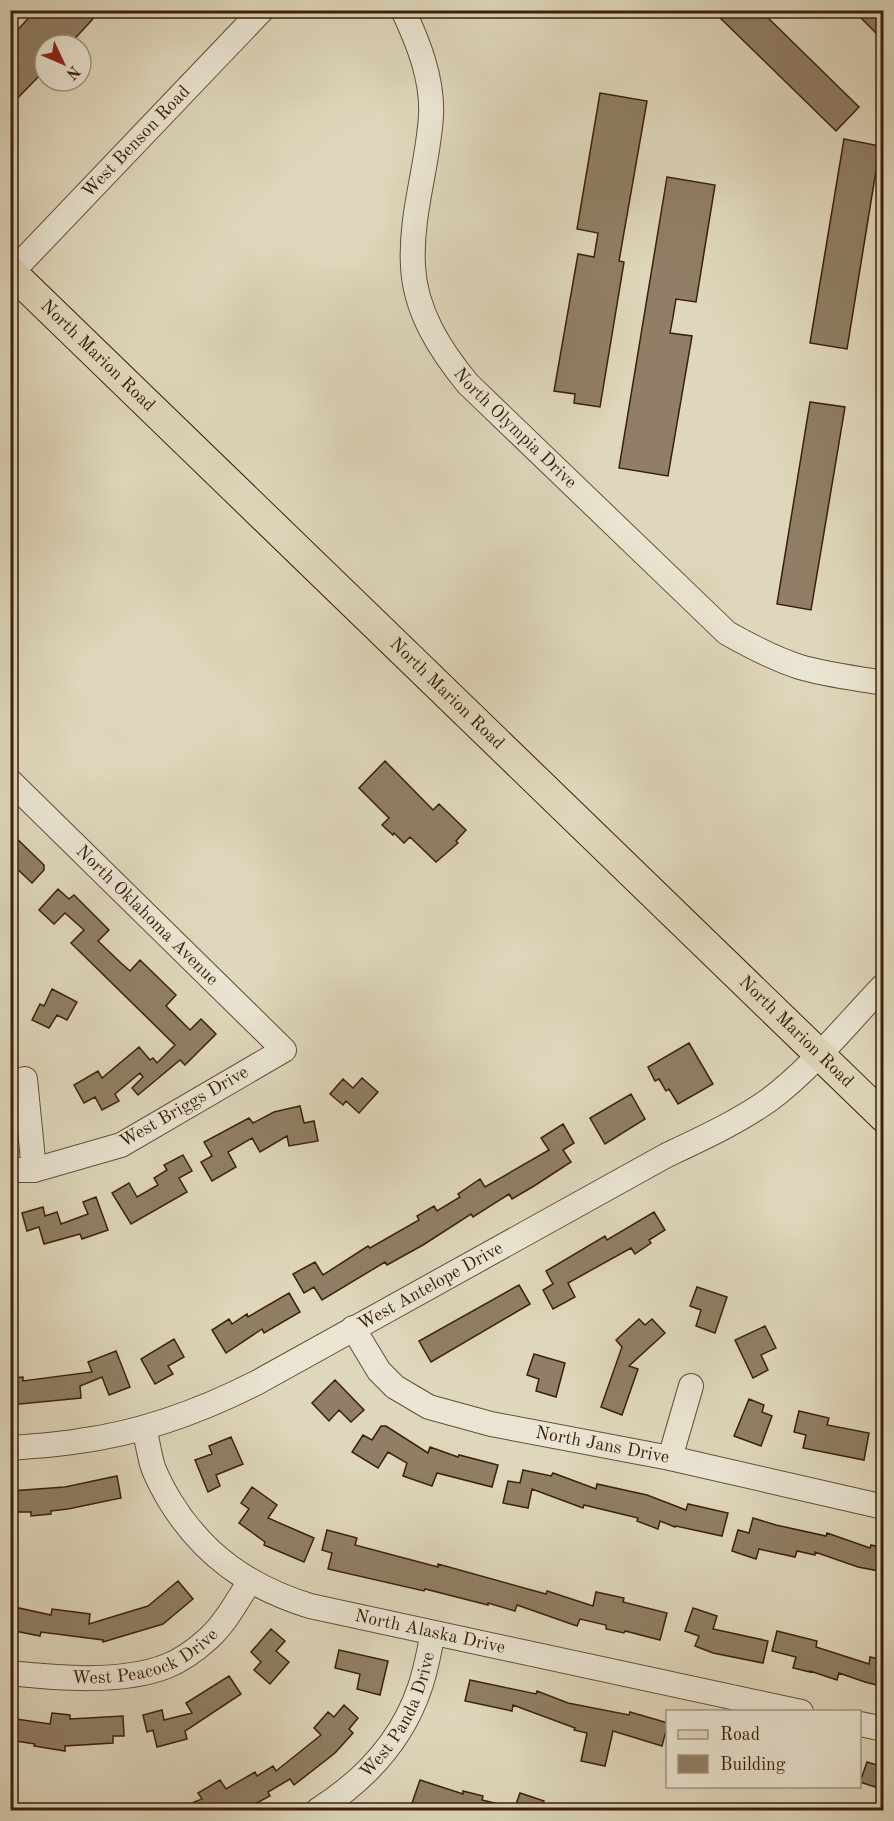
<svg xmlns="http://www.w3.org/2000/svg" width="894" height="1821" viewBox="0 0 894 1821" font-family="'Old Standard TT',serif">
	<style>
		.building { fill: #907f66; stroke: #3b2009; stroke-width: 1.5 }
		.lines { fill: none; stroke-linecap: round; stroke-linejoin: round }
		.minor-casing { stroke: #644e36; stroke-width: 26 }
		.major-casing { stroke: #3b2009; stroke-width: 32 }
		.minor { stroke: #eae5d3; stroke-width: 24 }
		.major { stroke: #dfd7bc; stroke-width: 30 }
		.labels { text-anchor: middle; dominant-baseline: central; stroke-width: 4.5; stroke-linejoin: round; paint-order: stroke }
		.street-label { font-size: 18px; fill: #3b2009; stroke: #eae5d3 }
	</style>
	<rect width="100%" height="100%" fill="#dfd7bc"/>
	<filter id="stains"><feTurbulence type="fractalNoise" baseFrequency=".00333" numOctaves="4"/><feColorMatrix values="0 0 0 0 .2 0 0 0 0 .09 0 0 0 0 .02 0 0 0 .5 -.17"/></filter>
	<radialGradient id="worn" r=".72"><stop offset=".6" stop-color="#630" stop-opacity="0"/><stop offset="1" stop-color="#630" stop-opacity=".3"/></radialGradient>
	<!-- building -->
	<path class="building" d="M36 10H101L69 45H45V70L10 106V38Z
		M712 10H760L859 107 836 131Z
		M853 10H884V41Z
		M600 93 647 101 619 261 624 262 600 407 574 403 575 394 554 391 578 254 594 257 598 233 577 229Z
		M844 139 880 146 847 349 810 343Z
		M667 177 715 185 696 302 676 299 673 317 670 333 692 336 668 476 619 468Z
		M810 402 845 407 811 610 777 604Z
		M385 761 433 810 439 804 466 830 456 841 458 843 436 862 410 837 404 843 394 833 393 835 382 825 389 818 359 788Z
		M10 832 44 865V870L32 883 10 862Z
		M58 889 69 899 74 895 109 930 98 941 121 963 130 971 140 960 176 995 166 1006 190 1030 201 1019 216 1034 185 1065 180 1060 138 1095 132 1088 143 1077 140 1073 115 1094 119 1101 102 1110 95 1097 84 1103 74 1085 98 1071 102 1078 139 1047 150 1060 153 1058 157 1063 175 1045 71 943 84 930 65 913 54 924 39 910Z
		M52 989 77 1002 67 1020 57 1015 49 1028 32 1020 40 1004 44 1006Z
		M689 1043 713 1084 678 1104 669 1089 666 1091 659 1079 655 1081 648 1067Z
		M362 1078 378 1092 359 1113 346 1101 343 1105 330 1094 343 1079 353 1088Z
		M631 1094 645 1119 605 1144 590 1118Z
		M300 1106 304 1123 314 1121 318 1141 289 1146 287 1136 260 1152 252 1138 228 1152 236 1167 212 1181 201 1162 212 1156 204 1142 249 1118 253 1123 274 1112Z
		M563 1124 574 1143 563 1150 571 1162 534 1186 512 1199 509 1194 473 1217 471 1214 423 1245 387 1265 385 1262 322 1300 314 1287 304 1293 293 1274 315 1262 323 1275 368 1246 370 1248 419 1220 417 1216 434 1206 437 1211 460 1197 458 1194 480 1179 485 1187 549 1150 541 1138Z
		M183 1155 192 1171 179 1178 187 1192 131 1224 112 1193 129 1183 137 1197 158 1185 154 1178 167 1170 164 1165Z
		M96 1197 108 1230 82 1239 80 1234 44 1244 39 1227 27 1231 22 1213 43 1207 45 1216 57 1212 61 1224 88 1214 83 1202Z
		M654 1212 665 1230 649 1240 651 1243 635 1254 631 1248 568 1283 575 1297 553 1309 543 1290 553 1284 546 1271 605 1236 607 1240Z
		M519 1285 530 1304 431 1362 419 1341Z
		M697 1287 727 1297 715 1333 696 1326 701 1310 690 1306Z
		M289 1293 300 1312 264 1333 262 1329 226 1353 212 1330 229 1319 232 1324 247 1314 248 1317Z
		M639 1319 645 1325 652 1319 665 1333 629 1366 638 1369 622 1415 601 1407 622 1347 616 1340Z
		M765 1326 776 1348 761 1355 768 1370 753 1378 735 1340Z
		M174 1339 184 1357 168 1366 173 1374 155 1384 141 1359Z
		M116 1351 130 1387 109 1395 102 1377 80 1386 81 1398 10 1405V1378L23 1377V1381L92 1372 88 1362Z
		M534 1354 565 1363 556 1397 536 1391 539 1379 527 1375Z
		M335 1380 364 1410 351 1422 339 1410 329 1421 312 1403Z
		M749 1399 764 1405 762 1412 772 1416 761 1446 734 1436Z
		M799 1411 829 1418 827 1425 869 1433 864 1460 803 1448 806 1435 794 1432Z
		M381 1426H386L428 1453 430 1447 458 1457 459 1455 498 1465 492 1487 437 1473 432 1486 403 1476 407 1463 388 1452 378 1468 352 1452 363 1435 372 1440Z
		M231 1437 243 1464 216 1475 220 1486 208 1492 195 1460 212 1454 209 1446Z
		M523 1470 551 1476 553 1473 596 1489 597 1484 647 1495 686 1510 688 1504 728 1513 722 1536 676 1526 675 1527 660 1521 658 1529 637 1521 638 1518 584 1505 583 1508 532 1489 528 1508 503 1503 508 1481 520 1483Z
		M117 1476 121 1498 68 1509 51 1511V1514L31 1516V1512H10V1491L65 1487Z
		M252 1487 277 1505 268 1518 314 1538 304 1562 264 1545 265 1542 239 1523 249 1509 241 1503Z
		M753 1518 776 1525 826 1536 827 1533 870 1548 871 1545 884 1548V1572L858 1567 815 1552V1555L797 1551 795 1557 759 1549 756 1559 732 1551 738 1530 749 1533Z
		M327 1530 357 1538 355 1545 438 1567V1564L546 1594 547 1591 593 1606 596 1592 624 1598 623 1602 667 1613 660 1640 625 1631 624 1633 606 1629V1625L580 1619 577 1626 517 1605 515 1611 488 1603V1605L425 1589 424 1591 328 1569 332 1553 322 1550Z
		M178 1581 193 1599 163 1624 103 1642V1640L41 1632 40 1636 10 1630V1606L51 1615 52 1609 90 1614 89 1624 148 1606Z
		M693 1608 717 1616 713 1629 768 1641 763 1663 713 1653 695 1646 699 1636 685 1631Z
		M271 1629 285 1641 276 1651 289 1662 270 1684 254 1670 261 1662 251 1652Z
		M777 1631 817 1641 816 1647 869 1664 870 1657 884 1660V1687L865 1682 839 1673 837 1680 810 1671V1672L793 1668 796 1657 772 1651Z
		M339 1650 388 1661 380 1695 357 1689 360 1674 335 1668Z
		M229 1676 241 1694 185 1731 187 1739 157 1747 153 1730 147 1732 143 1715 162 1710 164 1720 192 1713 186 1703Z
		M470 1680 536 1694 537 1691 568 1703 629 1715 630 1712 668 1723 662 1746 613 1731 605 1766 581 1761 587 1733 574 1730 575 1728 513 1705 512 1711 465 1701Z
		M344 1705 358 1718 349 1729 353 1733 335 1753 294 1785 290 1779 268 1792 270 1796 243 1810H175L202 1799 198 1793 220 1780 226 1789 255 1772 257 1776 273 1766 276 1771 321 1735 314 1728 328 1712 334 1717Z
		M52 1713 70 1715V1719L123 1716 124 1736H113V1743L65 1746V1751L34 1746 35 1744 10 1740V1718L50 1724Z
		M867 1762 884 1767V1790L860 1782Z
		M420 1780 463 1794V1791L483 1796 482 1800 507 1806 506 1810H425L411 1806Z
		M520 1793 544 1801 541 1810H514Z"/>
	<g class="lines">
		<defs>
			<g id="minor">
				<path id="s1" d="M403 10C418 42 433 79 431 116 428 166 410 215 413 266 415 311 440 350 468 384L727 633C750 646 774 659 800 667 827 675 855 678 884 683"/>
				<path id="s2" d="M12 272 262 10"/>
				<path id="s3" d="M10 781 284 1050 121 1145 34 1170H10"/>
				<path d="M25 1079 34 1170"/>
				<path id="s4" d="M353 1328 379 1371 395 1387 429 1407 491 1424 670 1458 884 1507"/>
				<path id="s5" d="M144 1428C147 1440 149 1452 152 1464 156 1477 163 1489 170 1501 204 1556 249 1587 310 1606L801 1712"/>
				<path id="s6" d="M10 1448C33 1446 57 1445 79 1441 141 1433 203 1410 258 1382L667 1155C701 1139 738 1122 769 1100 811 1069 848 1022 884 985"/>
				<path d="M670 1458 691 1386"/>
				<path id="s7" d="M10 1673C57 1678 122 1684 167 1666 182 1660 197 1649 209 1638 226 1622 237 1601 250 1581"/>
				<path d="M860 1724 884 1729"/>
				<path id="s8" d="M318 1810C365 1780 402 1741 420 1687 426 1670 429 1651 433 1633"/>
			</g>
			<g id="major">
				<path id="s9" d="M10 271 884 1117"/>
			</g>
		</defs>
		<!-- minor casing -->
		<use href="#minor" class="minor-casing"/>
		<!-- major casing -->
		<use href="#major" class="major-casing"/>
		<!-- minor -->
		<use href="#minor" class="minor"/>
		<!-- major -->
		<use href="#major" class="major"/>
	</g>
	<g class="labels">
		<!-- street labels -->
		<g class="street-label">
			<text stroke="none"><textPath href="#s2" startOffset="180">West Benson Road</textPath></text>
			<text stroke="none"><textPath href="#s9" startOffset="122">North Marion Road</textPath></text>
			<text stroke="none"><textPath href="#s1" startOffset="459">North Olympia Drive</textPath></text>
			<text stroke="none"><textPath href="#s9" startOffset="608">North Marion Road</textPath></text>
			<text stroke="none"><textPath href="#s3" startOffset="192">North Oklahoma Avenue</textPath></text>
			<text stroke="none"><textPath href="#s9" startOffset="1094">North Marion Road</textPath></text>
			<text transform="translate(184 1107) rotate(-30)">West Briggs Drive</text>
			<text stroke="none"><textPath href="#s6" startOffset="456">West Antelope Drive</textPath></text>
			<text stroke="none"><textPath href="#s4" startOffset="290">North Jans Drive</textPath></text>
			<text stroke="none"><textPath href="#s5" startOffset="380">North Alaska Drive</textPath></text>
			<text stroke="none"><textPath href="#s7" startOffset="140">West Peacock Drive</textPath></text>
			<text stroke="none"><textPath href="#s8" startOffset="128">West Panda Drive</textPath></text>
		</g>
	</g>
	<!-- margin -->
	<rect width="894" height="1821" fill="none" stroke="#dfd7bc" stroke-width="36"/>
	<rect x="12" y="12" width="870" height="1797" fill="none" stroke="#3b2009" stroke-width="3"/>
	<rect x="18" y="18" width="858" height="1785" fill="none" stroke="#3b2009" stroke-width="1.5"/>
	<!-- legend -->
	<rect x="666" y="1710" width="195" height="78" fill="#eae5d3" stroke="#a49682" stroke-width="1.5"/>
	<rect x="678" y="1730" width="30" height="9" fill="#dfd7bc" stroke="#a49682" stroke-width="1.5"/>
	<text x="720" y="1740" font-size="18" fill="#3b2009">Road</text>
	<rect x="678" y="1755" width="30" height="18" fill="#907f66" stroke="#a49682" stroke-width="1.5"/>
	<text x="720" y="1770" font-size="18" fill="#3b2009">Building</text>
	<!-- north arrow -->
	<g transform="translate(63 63) rotate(134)"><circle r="28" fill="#eae5d3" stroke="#a49682" stroke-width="1.5"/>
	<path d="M0-4.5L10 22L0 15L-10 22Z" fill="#8f2418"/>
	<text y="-9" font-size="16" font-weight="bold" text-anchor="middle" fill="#3b2009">N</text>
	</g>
	<rect width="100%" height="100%" filter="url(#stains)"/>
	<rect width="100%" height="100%" fill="url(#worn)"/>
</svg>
